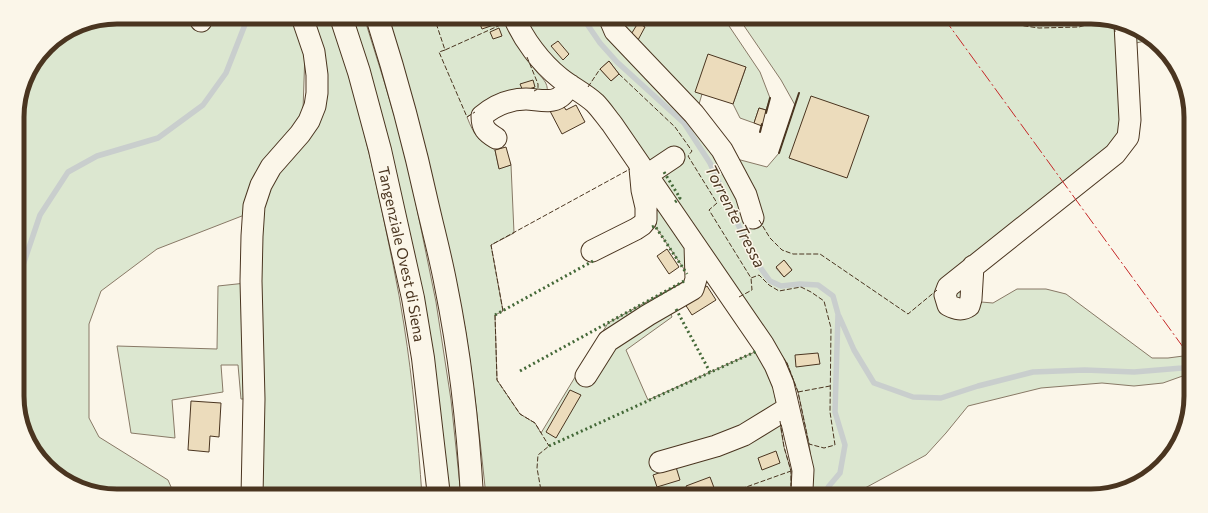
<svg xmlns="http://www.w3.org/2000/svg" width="1208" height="513" viewBox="0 0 1208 513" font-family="Commissioner,sans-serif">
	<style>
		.green { fill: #dce7d0; stroke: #887966; fill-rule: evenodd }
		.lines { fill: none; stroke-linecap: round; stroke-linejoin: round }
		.stream { stroke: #c9cecd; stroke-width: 5.5 }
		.building { fill: #ecdcbc; stroke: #4a3520 }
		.minor-casing { stroke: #4a3520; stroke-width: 23 }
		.highway-casing { stroke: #4a3520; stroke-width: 24 }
		.minor { stroke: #fbf6e9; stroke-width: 21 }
		.highway { stroke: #fbf6e9; stroke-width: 22 }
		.hedge { stroke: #436837; stroke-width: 3; stroke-dasharray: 2 3; stroke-linecap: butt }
		.fence { stroke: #4a3520; stroke-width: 1; stroke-dasharray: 5 2; stroke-linecap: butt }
		.wall { stroke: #4a3520; stroke-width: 2 }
		.power { stroke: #c62828; stroke-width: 1; stroke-dasharray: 14 3 2 3; stroke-linecap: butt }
		.labels { text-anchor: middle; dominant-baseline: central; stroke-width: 3; stroke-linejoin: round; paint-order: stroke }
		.street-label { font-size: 15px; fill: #4a3520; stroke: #fbf6e9 }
		.water-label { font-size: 16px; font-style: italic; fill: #4a3520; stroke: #fbf6e9 }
		.rim { fill: none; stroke: #4a3520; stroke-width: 5 }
	</style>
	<rect width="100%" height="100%" fill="#fbf6e9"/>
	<!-- green -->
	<path class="green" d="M117 17H290L305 52 303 110 247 214 157 249 101 291 89 324V418L99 437 168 480 175 496H117L79 488 38 457 18 409 17 110 27 73 51 42 79 25Z
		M309 17H330C352 79 367 142 381 206 389 246 398 285 404 325 413 382 418 439 422 496H258L256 237 268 185 314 127Z
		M350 17H364L384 81 406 155 436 302 451 400 461 496H448Z
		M387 17H509C517 35 524 55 536 71 541 77 549 83 547 92L544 94 503 95 492 101 467 117C474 135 478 140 495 150L499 168 511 165 514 233 491 245 503 311 495 315 497 380 520 414 535 423 541 433 608 323 690 278 655 226 639 235 638 233 643 230 651 222V213L646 192V188L649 186 689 247 690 278 701 272 698 287 669 309 672 317 626 350 648 400 757 351 766 367 774 390 784 447 791 471V492L782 496H486C480 440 474 384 465 328 458 289 449 251 440 213 425 147 408 81 387 17Z
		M522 17H602L733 158 767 167 779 153 795 105 781 80 738 17H1025L1034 18 1091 17 1104 20H1101L1103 25 1114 22 1124 133 970 263 981 302 993 303 1017 289H1046L1066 294 1152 358H1168L1191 355V373L1163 383 1134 386 1102 383 1041 388 968 406 946 433 926 455 854 494V496H807L812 466 809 444 798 392 787 363 652 164 548 55ZM609 61 619 74 611 81 600 69ZM784 260 792 270 784 277 776 268Z
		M614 17H723L760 72 770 98 766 110 759 108 754 123 740 118 733 104 746 67 702 94 697 111Z
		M1131 26 1149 40 1132 44Z
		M246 283 249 399H241L238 365H221L223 392 172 400 175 438 131 433 117 346 217 349 218 286Z"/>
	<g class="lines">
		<!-- stream -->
		<path class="stream" d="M585 17 587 24 600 43 617 62 684 123 710 163 754 259 770 281 781 286 800 284 818 285 833 296 838 314 835 412 845 445 840 473 829 486 823 496
			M18 288 20 274 40 215 68 172 97 156 158 138 203 105 226 73 246 22V17
			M839 316 854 350 874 383 913 397 941 398 978 386 1033 372 1085 370 1134 372 1182 368 1191 364"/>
	</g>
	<!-- building -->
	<path class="building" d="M477 17H504L505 21 482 29Z
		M638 23 645 27 638 40 630 36Z
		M499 28 502 36 493 39 490 32Z
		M558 41 569 54 563 60 551 46Z
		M708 54 746 67 733 104 695 92Z
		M609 61 619 74 611 81 600 69Z
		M533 80 535 87 523 91 520 84Z
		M811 96 869 116 847 178 789 158Z
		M563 105 566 110 576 105 585 122 562 134 550 111Z
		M759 108 766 110 762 126 754 123Z
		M506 147 511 165 499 169 495 150Z
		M667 249 679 267 669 274 657 256Z
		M784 260 792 270 784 277 776 267Z
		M707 286 716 300 692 315 683 301Z
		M818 353 820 364 796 367 795 355Z
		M570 390 581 395 556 438 546 432Z
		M191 401 221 403 219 437 210 436 209 452 188 450Z
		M776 451 780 463 762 470 758 458Z
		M676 467 680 480 657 487 653 475Z
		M710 477 716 493 709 496H690L686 486Z"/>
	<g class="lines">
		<defs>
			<path id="minor" d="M200 17 201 21
				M514 17C523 39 541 63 560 78 571 87 584 93 595 103 601 109 607 118 612 124L763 344 775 365 783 384 803 470 802 490 799 496
				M609 17 615 31 694 114 722 150 746 195 753 218
				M496 138C486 132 482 128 482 116 495 105 508 99 526 99 536 99 551 104 560 97 564 95 567 89 570 85
				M647 175 674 157
				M592 251 636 229 642 225 646 220V207L642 190 640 168
				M973 266 971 299 969 306C962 311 956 309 948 305L945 295 948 287 1115 154 1128 137 1130 120 1125 24
				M586 376 608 341 648 315 693 289 696 279 695 245
				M660 462 716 446 744 435 788 408
				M252 496 254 399 251 281 252 236 254 206 261 185 271 167 300 134 309 121 315 106 317 93V75L314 52 302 17"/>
			<g id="highway">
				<path id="s1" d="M341 17 359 72 380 150 413 298 423 358 439 496"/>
				<path d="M377 17C397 80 414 143 428 207 434 233 441 259 446 286 460 355 468 426 472 496"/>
			</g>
		</defs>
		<!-- minor casing -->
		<use href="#minor" class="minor-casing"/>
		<!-- highway casing -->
		<use href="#highway" class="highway-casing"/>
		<!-- minor -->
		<use href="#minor" class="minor"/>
		<!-- highway -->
		<use href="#highway" class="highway"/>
		<!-- hedge -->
		<path class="hedge" d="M664 172 680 198 675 202
			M652 227 655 226 687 274
			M676 309 710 372
			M495 315 593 261
			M520 371 686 280
			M549 446 757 351"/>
		<!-- fence -->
		<path class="fence" d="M434 17 445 50 507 22
			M961 17 1039 28 1079 27 1104 20
			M1101 20 1102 25 1114 22
			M1114 22 1115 32
			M445 50 439 52 467 117 475 112
			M527 57 538 84V89L534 91
			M619 74 675 127 692 151 688 156 717 203 709 210 751 278 759 275 769 285 779 291 801 287 811 292 824 301 831 328 830 412 835 445 824 448 809 444 798 392 787 363 784 359
			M588 87 600 69
			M759 220 770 238 782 250 793 254H820L908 314 937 290
			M739 297 752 290 751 278
			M503 311 491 245 630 169
			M495 315 497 380 520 414 535 423 549 446
			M798 392 830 386
			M780 421 784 447 791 471V486
			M542 496 537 468 538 455 549 446
			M721 496 791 471"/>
		<!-- wall -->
		<path class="wall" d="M766 113 770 98
			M760 132 762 124
			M779 153 799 93"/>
		<!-- power -->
		<path class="power" d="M943 17 1191 358"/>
	</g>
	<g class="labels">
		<!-- street labels -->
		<g class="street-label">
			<text stroke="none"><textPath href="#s1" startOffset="245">Tangenziale Ovest di Siena</textPath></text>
		</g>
		<!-- water labels -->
		<g class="water-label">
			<text transform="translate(736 216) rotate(63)">Torrente Tressa</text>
		</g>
	</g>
	<!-- crop -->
	<path d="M0 0H1208V513H0ZM117 24H1091A93 93 0 0 1 1184 117V396A93 93 0 0 1 1091 489H117A93 93 0 0 1 24 396V117A93 93 0 0 1 117 24Z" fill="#fbf6e9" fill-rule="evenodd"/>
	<path class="rim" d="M117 24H1091A93 93 0 0 1 1184 117V396A93 93 0 0 1 1091 489H117A93 93 0 0 1 24 396V117A93 93 0 0 1 117 24Z"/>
</svg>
